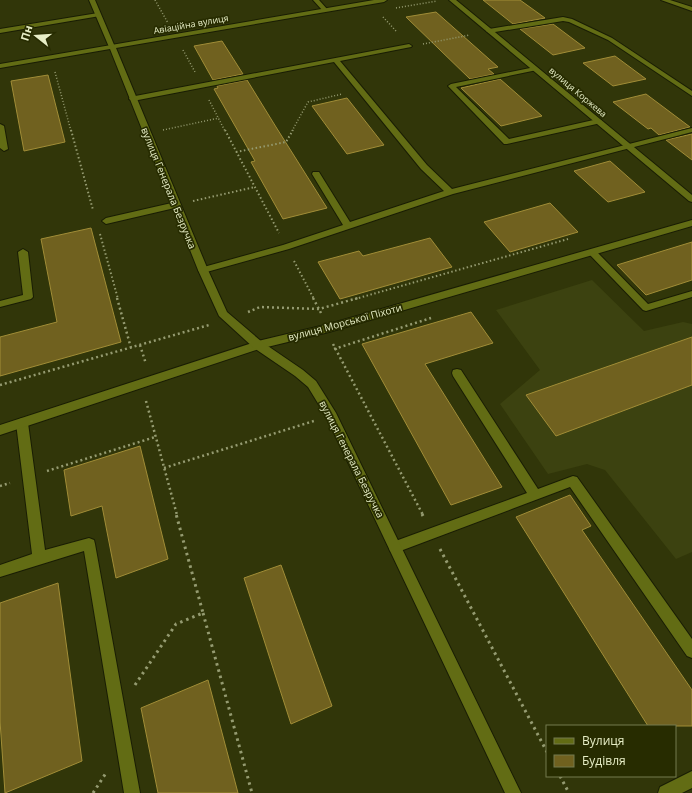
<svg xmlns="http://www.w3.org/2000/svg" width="692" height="793" viewBox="0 0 692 793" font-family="'Open Sans',sans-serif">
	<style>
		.built { fill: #3c4210 }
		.building { fill: #70611f; stroke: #a18d37 }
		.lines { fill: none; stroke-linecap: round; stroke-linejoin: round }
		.service-casing { stroke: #191d04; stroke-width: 2 }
		.minor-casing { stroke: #191d04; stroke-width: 2 }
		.tertiary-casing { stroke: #191d04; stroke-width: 2 }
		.path-far3 { stroke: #959b71; stroke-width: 1.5; stroke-dasharray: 1 2; stroke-linecap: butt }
		.path-far2 { stroke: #959b71; stroke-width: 2; stroke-dasharray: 1.5 2.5; stroke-linecap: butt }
		.path-far1 { stroke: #959b71; stroke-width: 2.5; stroke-dasharray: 2 3; stroke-linecap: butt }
		.path { stroke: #959b71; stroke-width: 3; stroke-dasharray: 2.5 4; stroke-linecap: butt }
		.service { fill: #626c14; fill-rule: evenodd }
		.minor { fill: #626c14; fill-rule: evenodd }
		.tertiary { fill: #626c14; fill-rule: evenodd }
		.labels { text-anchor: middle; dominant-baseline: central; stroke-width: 3.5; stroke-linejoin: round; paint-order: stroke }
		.far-street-label { font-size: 9px; fill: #e7eec6; stroke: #272c00 }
		.street-label { font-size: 10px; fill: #e7eec6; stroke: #272c00 }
	</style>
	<rect width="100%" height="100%" fill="#313609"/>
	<!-- built -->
	<path class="built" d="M592 280 644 331 683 322 692 324V552L676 559 605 470 587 464 548 474 500 404 540 370 496 310Z"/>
	<!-- building -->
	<path class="building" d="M483 0H520L545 18 513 24Z
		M436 12 498 67 488 69 494 74 470 79 406 17Z
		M553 24 585 48 553 55 520 29Z
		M222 41 243 74 213 80 194 46Z
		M615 56 646 79 613 86 583 63Z
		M48 75 65 142 24 151 11 81Z
		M500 79 542 116 501 126 461 88Z
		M247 80 276 127 327 208 283 219 251 162 255 161 214 89 218 88 217 86Z
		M646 94 690 127 659 135 651 128 648 129 613 102Z
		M347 98 384 145 347 154 312 106Z
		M692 134V160L666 140Z
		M610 161 645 192 608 202 574 171Z
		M550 203 578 232 510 252 484 222Z
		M91 228 121 342 0 376V337L57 322 41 239Z
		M430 238 452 267 340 299 318 262 359 251 363 256Z
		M692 242V280L646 295 617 265Z
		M471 312 493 343 425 364 502 487 451 505 362 344Z
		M692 337V385L556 436 526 395Z
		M140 446 168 559 116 578 102 506 71 516 64 470Z
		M570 495 591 526 582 530 692 690V726H648L516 517Z
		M281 565 332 706 291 724 244 578Z
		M58 583 82 761 5 793 0 721V603Z
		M208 680 238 793H158L141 708Z"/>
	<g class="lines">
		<defs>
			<path id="service" d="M313 0H319L327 9V11H323Z
				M98 13 101 15 100 16 0 33V29Z
				M563 17 572 19 612 38 692 91V96L608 40 569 22 563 21 489 33 486 31 489 29Z
				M409 44 412 46 411 47 340 61 427 165 452 189 692 128V132L453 194 289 249 203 273 200 272 198 270 200 268 283 245 343 225 312 174 313 172H319L350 222 444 191 421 169 334 62 133 101 129 99 130 97Z
				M535 67 538 69 537 70 456 87 509 139 598 119 602 121 601 123 507 144H504L448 86 451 84Z
				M0 124 4 126 8 149 4 151 0 148Z
				M176 202 180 205 179 207 106 224 102 221 106 218Z
				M23 249 28 252 33 297 31 299 0 307V301L23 295 18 252Z
				M592 249 595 250 648 304 692 291V297L646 311 643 310 589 254 587 252Z
				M457 369 461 370 538 489 573 476 577 477 692 639V658L687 656 570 487 395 553 390 551 389 547 390 543 527 493 453 376 452 373 453 370Z
				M22 418 26 420 28 423 45 550 89 538 94 540 95 544 140 793H124L84 551 0 577V565L32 554 16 423 18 420Z
				M692 771V788L682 793H658L660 787Z"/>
			<path id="minor" d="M89 0H95L115 47 114 48 109 47Z
				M449 0H456L692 195V202L689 201Z
				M692 220V226L329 332 259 349 0 435V425L258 341 329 324Z"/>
			<path id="tertiary" d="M374 0H387L384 2 116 48 208 270 227 312 262 342 303 370 316 381 336 413 521 793H505L327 418 308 387 295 376 254 348 219 316 198 270 110 49 0 68V64Z
				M661 0H670L692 7V11Z"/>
		</defs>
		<!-- service casing -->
		<use href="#service" class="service-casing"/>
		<!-- minor casing -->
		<use href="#minor" class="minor-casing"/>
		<!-- tertiary casing -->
		<use href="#tertiary" class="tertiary-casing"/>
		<!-- path-far3 -->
		<path class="path-far3" d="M155 0 168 23
			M396 8 437 1
			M383 17 397 32
			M423 44 470 35
			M183 50 195 72
			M55 72 71 131
			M209 100 225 131
			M163 130 219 118
			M292 131 308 102 342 94"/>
		<!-- path-far2 -->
		<path class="path-far2" d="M71 130 93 210
			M225 130 279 233
			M236 152 286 142 293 130
			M193 201 255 187
			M100 234 118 299
			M294 261 314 299
			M355 299 568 239"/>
		<!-- path-far1 -->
		<path class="path-far1" d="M117 298 131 348
			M313 298 321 313
			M248 312 260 307 319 309 358 298
			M333 344 423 515
			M140 345 146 364
			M334 349 431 318
			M0 385 209 325
			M146 401 177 515
			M164 468 314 421
			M47 471 155 437
			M0 486 10 483"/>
		<!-- path -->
		<path class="path" d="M422 514 423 516
			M440 549 547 752
			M203 613 252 793
			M135 685 176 624 203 613 176 514
			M560 776 569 793
			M93 793 106 773"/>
		<!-- service -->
		<use href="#service" class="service"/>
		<!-- minor -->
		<use href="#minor" class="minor"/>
		<!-- tertiary -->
		<use href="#tertiary" class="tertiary"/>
	</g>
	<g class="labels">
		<!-- far-street labels -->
		<g class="far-street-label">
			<text transform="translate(191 24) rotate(-10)">Авіаційна вулиця</text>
			<text transform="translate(578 92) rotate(40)">вулиця Коржева</text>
		</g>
		<!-- street labels -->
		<g class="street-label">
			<text transform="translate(169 188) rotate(68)">вулиця Генерала Безручка</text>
			<text transform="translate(345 322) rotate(-15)">вулиця Морської Піхоти</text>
			<text transform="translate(352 459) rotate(63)">вулиця Генерала Безручка</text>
		</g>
	</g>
	<!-- legend -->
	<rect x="546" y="725" width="130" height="52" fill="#272c00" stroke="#747a4f"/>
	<rect x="554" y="738" width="20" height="6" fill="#626c14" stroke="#747a4f"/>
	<text x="582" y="745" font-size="12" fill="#e7eec6">Вулиця</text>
	<rect x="554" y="755" width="20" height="12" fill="#70611f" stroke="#747a4f"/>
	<text x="582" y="765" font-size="12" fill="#e7eec6">Будівля</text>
	<!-- north arrow -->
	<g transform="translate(36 36) rotate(287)" stroke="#272c00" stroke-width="3" paint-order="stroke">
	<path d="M0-3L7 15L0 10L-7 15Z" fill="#e7eec6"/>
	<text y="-6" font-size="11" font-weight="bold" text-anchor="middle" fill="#e7eec6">Пн</text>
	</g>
</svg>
